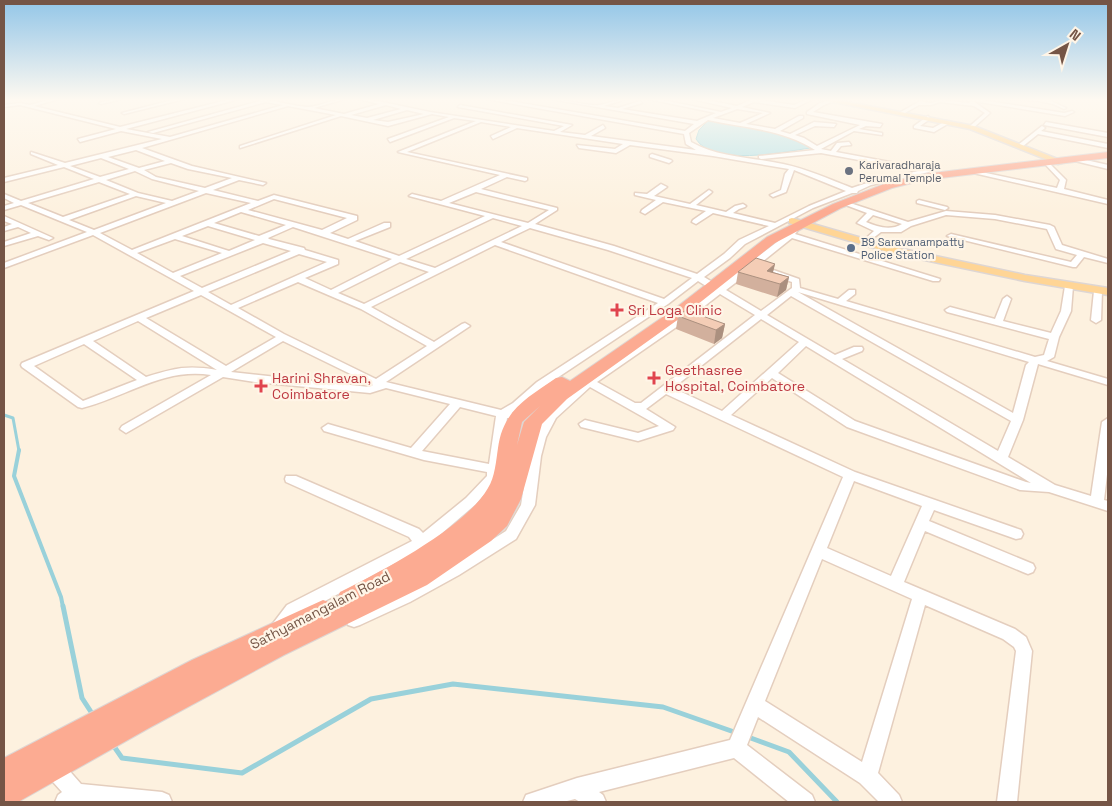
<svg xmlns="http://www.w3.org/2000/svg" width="1112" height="806" viewBox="0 0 1112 806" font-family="'Space Grotesk',sans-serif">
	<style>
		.water { fill: #b3e1e7; stroke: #99d1da }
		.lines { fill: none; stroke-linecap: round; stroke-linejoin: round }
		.stream-far2 { stroke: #99d1da; stroke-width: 3 }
		.stream-far1 { stroke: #99d1da; stroke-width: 4 }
		.stream { stroke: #99d1da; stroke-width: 5 }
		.minor-casing { stroke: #e4cebe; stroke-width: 3 }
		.major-casing { stroke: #ded6d3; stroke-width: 3 }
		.highway-casing { stroke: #ded6d3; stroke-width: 2 }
		.minor { fill: #fff; fill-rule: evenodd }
		.major { fill: #ffd595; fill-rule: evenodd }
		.highway { fill: #fcab92; fill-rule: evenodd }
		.wall { fill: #d2b09d }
		.shaded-wall { fill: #ab907f }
		.building { fill: #f4cdb6; stroke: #ab907f }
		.worship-dot { fill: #6b7280; stroke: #fff5e7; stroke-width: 2 }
		.service-dot { fill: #5c6f8a; stroke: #fff5e7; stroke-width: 2 }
		.health-dot { fill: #e0444e; stroke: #fff5e7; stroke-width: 2 }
		.labels { text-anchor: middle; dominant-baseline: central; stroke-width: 4.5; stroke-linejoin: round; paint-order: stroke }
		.far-worship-label { font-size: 11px; fill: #5b616d; stroke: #fff5e7; text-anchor: start }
		.far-service-label { font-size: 11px; fill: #4e5e75; stroke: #fff5e7; text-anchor: start }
		.health-label { font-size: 14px; fill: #be3a42; stroke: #fff5e7; text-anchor: start }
		.street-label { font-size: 14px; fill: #755546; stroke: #fff5e7 }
	</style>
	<rect width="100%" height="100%" fill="#fdf1df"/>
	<!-- water -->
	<path class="water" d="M708 121C740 122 780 132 809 145L810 148C784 152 713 167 696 139L699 130Z"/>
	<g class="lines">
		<!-- stream-far2 -->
		<path class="stream-far2" d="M4 415 13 418 19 451"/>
		<!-- stream-far1 -->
		<path class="stream-far1" d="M19 450 14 476 61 597 63 607"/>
		<!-- stream -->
		<path class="stream" d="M63 606 82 698 93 715
			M748 737 789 752 837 802
			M113 745 122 758 242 773 371 699 453 684 663 707 737 733"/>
		<defs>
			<path id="minor" d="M51 99H59L34 106 120 127 231 99H239L126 129 170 137 283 105 266 102 153 133 148 132 260 101 256 99C273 99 290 106 307 107 319 107 332 99 345 99L314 108 344 114 379 104 359 99H368L430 112 554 131 564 126 458 107 460 105 572 125 560 132 585 135 603 125 605 128 591 136 696 150 686 144 684 134 486 99H497L685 131 694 124 551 99C564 99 590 107 599 105 607 104 616 99 626 99L604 106 618 108 640 101 642 103 622 109 697 121 716 113 648 99H658L721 112 732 108 692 99H702L737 106 753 99 794 105 807 99H813L795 108 754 102 742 107 770 113 746 124 775 129 799 116H803V118L780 131 790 134 814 122 836 124 834 127 815 126 795 135 804 138 817 146 860 125 807 114V112L820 103 832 100 834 101 824 105 813 112 882 124 880 127 866 126 859 129 882 133V135L854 131 821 149 831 151 837 143 849 142 851 145 841 146 836 152 927 169 930 171 929 172 871 185 858 191 857 193H852L813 208 745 244 730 258 704 277 719 286 785 236 794 224H797L801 226 795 234 940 279 939 281H933L792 238 757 266H762L799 279 800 288 838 299 849 290H855V294L846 301 1035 357 1044 355 1049 339 947 312 945 310 950 307 995 319 1003 299 1007 296 1011 299 1003 321 1051 333 1061 311 1065 286 1069 283 1073 286 1071 311 1059 337 1054 357 1047 361 1108 379V385L1038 364 1023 420 1008 457 1055 485 1091 496 1102 422 1108 418V466L1104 500 1108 501V511L1049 492 1020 490 847 427 772 378 731 415 855 472 1021 530 1023 534 1021 538 1016 539 934 510 929 521 1033 564 1035 568 1033 572 1028 574 1023 572 925 531 904 582 1015 629 1026 637 1032 651 1017 802H997L1016 651 1014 647 1003 639 925 605 878 773 899 795 902 802H879L860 783 758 717 747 745 812 795 815 802H789L734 758 599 792 603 795 606 802H580L575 799 563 802H523L526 795 577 778 730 740 843 477 666 394 646 409 675 427 673 430 638 441 581 427 579 424 585 420 638 433 659 426 590 387 556 418 546 437 541 456 535 505 516 539 459 575 410 602 360 625 354 627 348 625 346 620 348 615 400 592 449 567 506 531 521 505 529 456 534 437 547 413 585 380 682 315 714 291 698 281 668 304 545 386 512 413 514 415 512 418H507L499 477 476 504 427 546 299 615C291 623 285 635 273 631L271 626 287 605 412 541 409 537 286 482 285 479 286 476H296L419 529 423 533 466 498 487 476V472L424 460 324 431 322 428 328 424 411 448 450 404 386 388 370 393 255 382 223 377 126 433 120 429 122 426 211 375C164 367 126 397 82 408L78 407 22 367 21 365 22 363 194 291 93 235 4 268V263L87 232 21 205 4 210V206L14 203 4 198V194L21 201 94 179 64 167 4 182V178L58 165 31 154V152L65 163 162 139 121 131 80 142 78 139 116 129 20 105 4 107V105L20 103 30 105ZM386 105 401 109 367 118 351 115ZM288 106 336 115 240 146V148L341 116 388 126 432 114 449 117 388 139 390 142 454 118 476 121 398 152 500 175 441 201 412 194 409 196 485 216 399 256 355 241 390 227V223H384L348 239 330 233 357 220V216L274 195 258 201 213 190 239 180 263 185 266 183 192 166 142 148ZM737 109 763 113 740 123 713 118ZM407 110 424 114 388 122 373 120ZM708 120C744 128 783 129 815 150L759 156V158L761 159 821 153 918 171 867 183 852 188C829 179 807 169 783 164 752 157 719 158 691 142L689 133ZM481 122 511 127 491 136 493 139 517 128 623 144 615 149 577 145 579 148 616 153 630 145 713 156 789 169 785 174 781 190 770 195 773 197 786 192 794 170 846 191 809 206 775 223 733 213 739 209 745 207 746 206 743 204 735 206 726 212 696 205 711 193 712 192 709 190 690 204 654 196 667 187 661 184 647 194 635 193V195L656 200 642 210 641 212 645 214 663 202 706 211 693 220 692 222 696 224 713 213 769 226 739 240 724 254 697 274 614 246 535 224 557 210V208L481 189 507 177 525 181 527 180V178L407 152ZM136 150 165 161 139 168 108 157ZM101 158 129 169 100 177 70 166ZM171 163 188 169 232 178 205 188 156 177 144 170ZM135 171 152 179 199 191 172 201 138 193 106 180ZM99 182 130 194 63 217 28 203ZM476 192 549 210 528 223 449 203ZM206 193 251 203 132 250 100 233ZM136 196 166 203 94 230 69 220ZM274 199 347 218 322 230 248 210ZM241 212 286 225 259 236 214 223ZM493 218 522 226 435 268 406 259ZM208 226 255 240 229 251 182 236ZM293 227 392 259 331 290 305 278 338 264V260L305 250 304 248 269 239 268 238ZM530 228 608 250 692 278 664 299 501 242ZM175 239 222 253 173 273 137 253ZM263 243 291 251 202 288 180 276ZM495 245 658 303 537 382 513 403 501 410 386 382 470 326 465 323 462 324 434 342 371 307ZM299 254 327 262 231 305 208 292ZM400 262 429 272 364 304 338 293ZM756 267V270L792 282V288L761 311 726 290ZM298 282 361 309 427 346 376 379 284 334 238 308ZM798 292 1029 362 1026 365 1013 413ZM720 294 755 315 641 403H635L597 382 688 319ZM201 295 276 337 226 366 146 318ZM791 296 1011 421 998 451 842 359 862 351 863 349 862 347H854L835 355 767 315ZM761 319 799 342 722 411 673 388ZM138 321 217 370C187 365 175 368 146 377L93 341ZM283 341 373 385 369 387 231 372ZM84 344 137 380 83 401 34 366ZM806 346 1031 483 1026 482 855 421 778 373ZM460 407 496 416 489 464 422 451ZM854 481 922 506 891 576 827 548ZM822 559 912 599 862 762 765 701Z
				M113 99H122L101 104 99 103Z
				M176 99H184L124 114 122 113Z
				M965 99H976L1064 113 1072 111 1074 112 1065 116 973 101 990 113 972 129 970 126 985 113 974 106 940 102 931 105H919L903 114 899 113 922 100 924 102 931 103 940 100 969 103 970 101Z
				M1010 99H1047L1066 108 1064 109 1053 104 1039 101Z
				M1101 99H1108V101L1101 100Z
				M928 116 930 119 920 126 933 128 946 121 951 122 934 132 914 128V126Z
				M1046 122 1108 133V137L1044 125Z
				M1042 126 1045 128 1041 131 1108 144V148L1038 134 1022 147H1018V145Z
				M652 154 671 160 672 161 669 163 650 157V155Z
				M1077 158 1108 165V169L1075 161 1074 160Z
				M1047 161 1066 180 1064 189 1108 200V204L969 172 972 170 1057 188 1060 180 1044 163Z
				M919 200 947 207 948 208 945 210 917 203V201Z
				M843 202H847L908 222 946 211 995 215 1050 225 1054 227 1062 245 1108 259V263L1084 257 1076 267H1073L947 236 951 234 1071 262 1077 255 1056 249 1047 229 995 219 946 215 911 226 901 232H881L868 242 864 240 874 231 857 223 867 213 843 204ZM873 215 902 224C890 231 878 227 866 222Z
				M4 216 53 238 49 240 38 236 4 246V242L31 233 18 227 4 231V227L12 224 4 221Z
				M1098 288 1102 291 1101 320 1096 323 1091 320 1094 291Z
				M52 756 59 759 81 784 162 792 169 795 172 802H55L58 795 62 792 45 773 42 766 45 759Z"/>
			<path id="major" d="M818 99H832L974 126 1065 162 1058 164 970 129Z
				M792 218 893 247 1025 275 1108 288V295L1025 281 891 253 789 223V219Z"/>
			<path id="highway" d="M1108 152V158L924 180 892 188 841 208 775 243 683 316 567 399 542 424 521 499 507 526 491 541 427 585 284 655 149 728 18 802H4V758L192 660 323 600 332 603 334 607 340 604 337 599 340 592C381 572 466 527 488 488 495 477 496 461 498 448 503 410 527 398 556 378L562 377 570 381 673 310 767 237 833 204 884 184 924 174ZM540 406 524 422 517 445 522 422Z"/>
		</defs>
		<!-- minor casing -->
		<use href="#minor" class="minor-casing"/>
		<!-- major casing -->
		<use href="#major" class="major-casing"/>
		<!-- highway casing -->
		<use href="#highway" class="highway-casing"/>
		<!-- minor -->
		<use href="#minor" class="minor"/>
		<!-- major -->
		<use href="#major" class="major"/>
		<!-- highway -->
		<use href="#highway" class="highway"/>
	</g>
	<!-- wall -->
	<path class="wall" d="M775 264 773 272 789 277 786 290 777 297 736 284 738 272Z
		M678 316 725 324 722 338 714 344 676 329Z"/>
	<!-- shaded-wall -->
	<path class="shaded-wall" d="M775 264 772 276 767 271Z
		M789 277 786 290 777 297 780 284Z
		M725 324 722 338 714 344 716 330Z"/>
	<!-- building -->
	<path class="building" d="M756 258 775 264 767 271 789 277 780 284 738 272Z
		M686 310 725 324 716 330 678 316Z"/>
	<!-- sky -->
	<linearGradient id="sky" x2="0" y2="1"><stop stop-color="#93c6e8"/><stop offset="0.47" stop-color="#fef9f1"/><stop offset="1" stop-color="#fef9f1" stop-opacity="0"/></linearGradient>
	<rect width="1112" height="212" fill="url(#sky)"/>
	<!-- markers -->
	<circle class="worship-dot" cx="849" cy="171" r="5"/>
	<circle class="service-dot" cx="851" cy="248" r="5"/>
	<g class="health-dot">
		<path d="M614.5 302.5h5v5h5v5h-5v5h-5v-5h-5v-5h5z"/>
		<path d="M651.5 370.5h5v5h5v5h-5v5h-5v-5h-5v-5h5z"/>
		<path d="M258.5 378.5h5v5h5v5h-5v5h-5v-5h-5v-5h5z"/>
	</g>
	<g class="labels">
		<!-- far-worship labels -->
		<g class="far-worship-label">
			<text x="859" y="165">Karivaradharaja<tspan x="859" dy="13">Perumal Temple</tspan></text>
		</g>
		<!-- far-service labels -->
		<g class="far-service-label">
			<text x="861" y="242">B9 Saravanampatty<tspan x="861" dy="13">Police Station</tspan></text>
		</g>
		<!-- health labels -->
		<g class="health-label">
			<text x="628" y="310">Sri Loga Clinic</text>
			<text x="665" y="370">Geethasree<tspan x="665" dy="16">Hospital, Coimbatore</tspan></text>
			<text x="272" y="378">Harini Shravan,<tspan x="272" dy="16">Coimbatore</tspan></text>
		</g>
		<!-- street labels -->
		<g class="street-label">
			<text transform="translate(320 610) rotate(-27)">Sathyamangalam Road</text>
		</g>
	</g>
	<!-- border -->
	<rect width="1112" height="806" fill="none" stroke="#755546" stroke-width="10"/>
	<!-- north arrow -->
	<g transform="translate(1067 45) rotate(39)" stroke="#fff5e7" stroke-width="4" paint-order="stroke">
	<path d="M0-4L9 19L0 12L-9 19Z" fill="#755546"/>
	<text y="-8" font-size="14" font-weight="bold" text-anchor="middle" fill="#755546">N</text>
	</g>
</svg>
